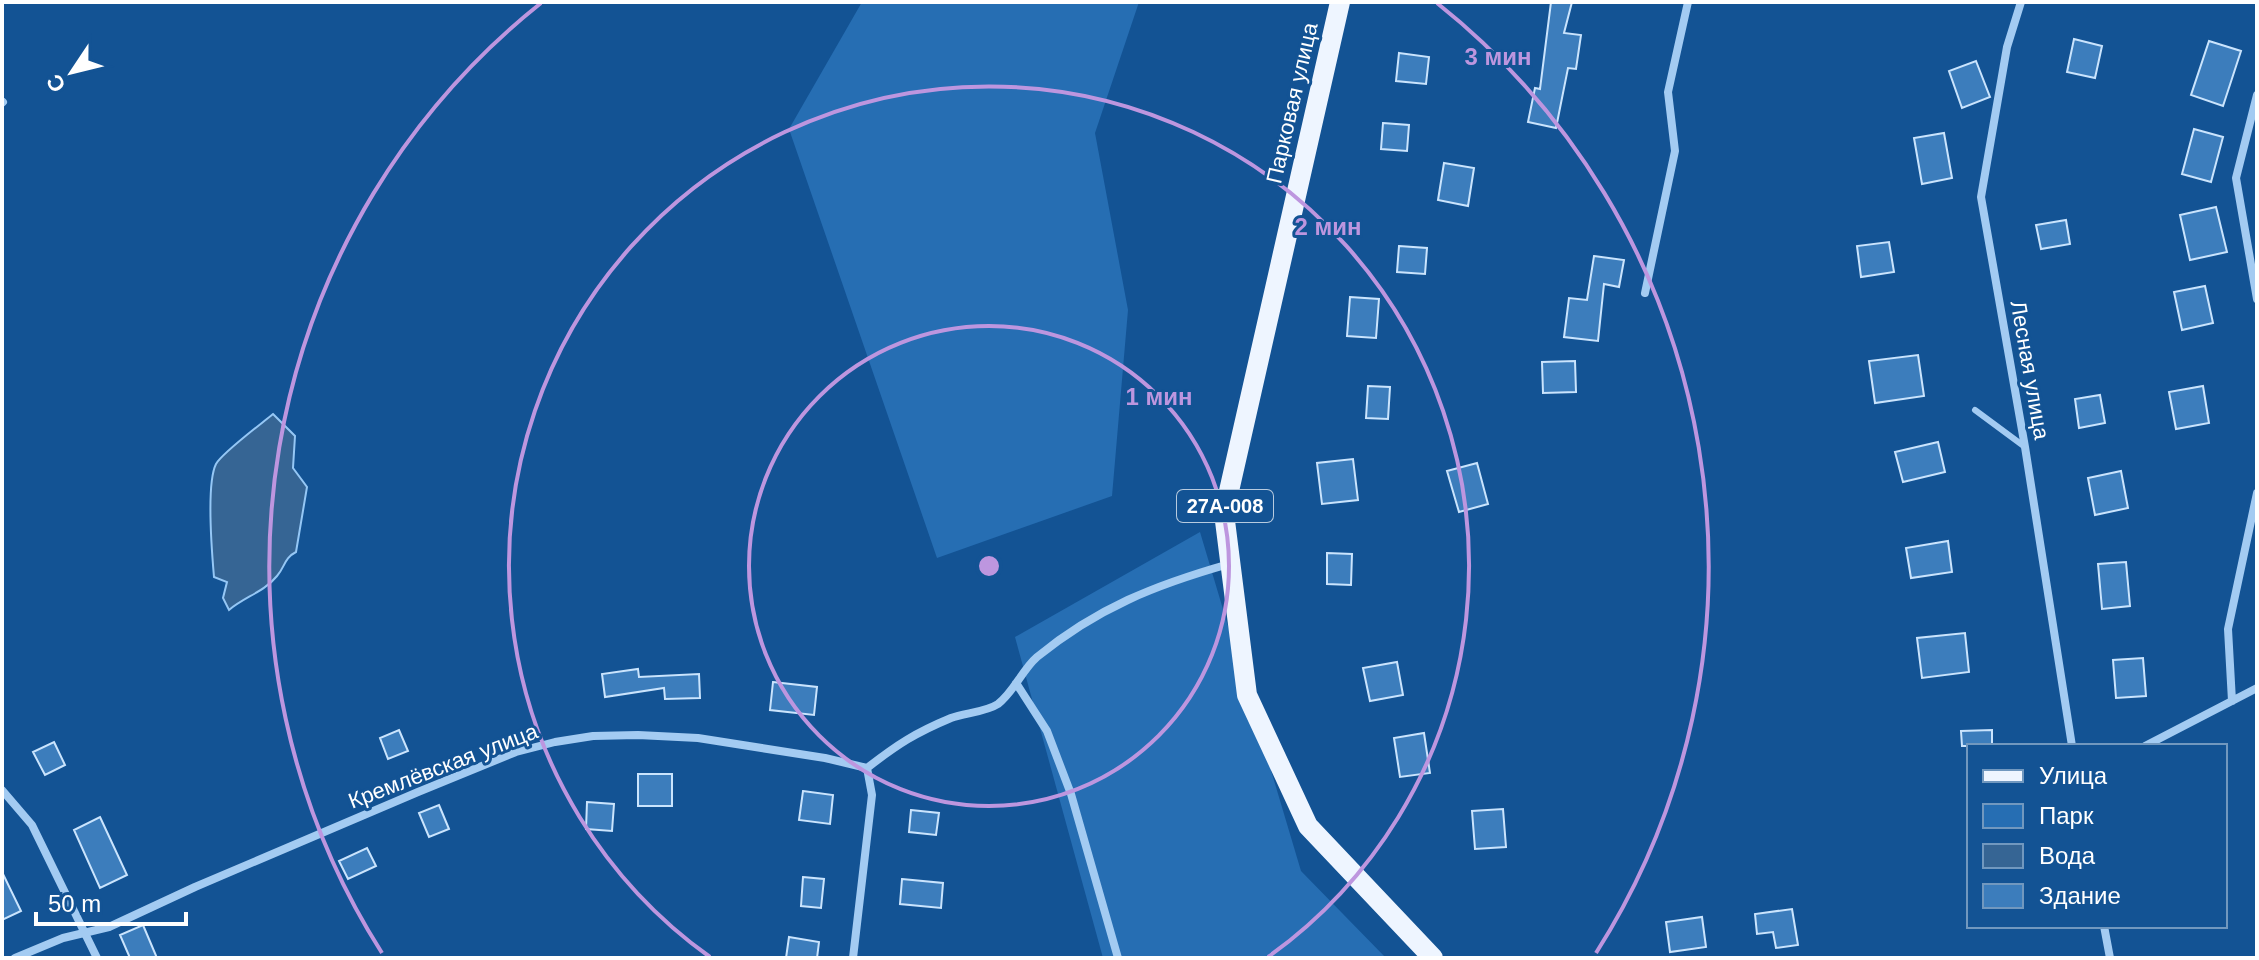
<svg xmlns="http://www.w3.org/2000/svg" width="2259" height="960" viewBox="0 0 2259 960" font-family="Arial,sans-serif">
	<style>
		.green { fill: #266eb3 }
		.water { fill: #366594; stroke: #95c7f5; stroke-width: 2 }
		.building { fill: #3c7dbc; stroke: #cae4fd; stroke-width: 2 }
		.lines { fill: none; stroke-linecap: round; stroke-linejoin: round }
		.service { stroke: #a3cbf2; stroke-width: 6 }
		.minor { stroke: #a3cbf2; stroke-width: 8 }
		.primary { stroke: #eef5ff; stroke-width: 20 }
		.ring { fill: none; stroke: #bd96df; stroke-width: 4 }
		.labels { text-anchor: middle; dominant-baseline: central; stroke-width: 6; stroke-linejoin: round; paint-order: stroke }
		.shield { fill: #135394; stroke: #b8cbdf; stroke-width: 2 }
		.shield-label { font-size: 20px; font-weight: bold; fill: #fff }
		.street-label { font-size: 22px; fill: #fff; stroke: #135394 }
		.centre { fill: #bd96df; stroke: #135394; stroke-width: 4 }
		.ring-label { font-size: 24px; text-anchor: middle; font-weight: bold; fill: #bd96df; stroke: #135394; stroke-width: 6; stroke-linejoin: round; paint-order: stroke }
	</style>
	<rect width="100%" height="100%" fill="#135394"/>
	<!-- green -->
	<path class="green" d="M862 2H1139L1095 133 1128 310 1112 496 937 558 789 129Z
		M1200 532 1301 871 1386 958H1103L1015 637Z"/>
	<!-- water -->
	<path class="water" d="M273 414 295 436 293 468 307 487 296 552C284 558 285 567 277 576 264 592 244 597 229 610L223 598 227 582 214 577C212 554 206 484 216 464 222 453 261 424 273 414Z"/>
	<!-- building -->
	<path class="building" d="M1551 2H1572L1564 33 1581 35 1576 69 1568 68 1556 128 1528 122 1535 88 1540 89Z
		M2074 39 2102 46 2095 78 2067 72Z
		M2209 41 2241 51 2223 106 2191 95Z
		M1399 53 1429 57 1426 84 1396 81Z
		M1976 61 1990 97 1962 108 1949 71Z
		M1383 123 1409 125 1407 151 1381 149Z
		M2194 129 2223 137 2211 182 2182 174Z
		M1944 133 1952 178 1922 184 1914 138Z
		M1444 163 1474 168 1468 206 1438 200Z
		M2216 207 2227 252 2190 260 2180 215Z
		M2066 220 2070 244 2041 249 2036 225Z
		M1889 242 1894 272 1861 277 1857 246Z
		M1399 246 1427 248 1425 274 1397 272Z
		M1594 256 1624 260 1619 287 1604 284 1598 341 1564 337 1569 298 1587 300Z
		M2205 286 2213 323 2182 330 2174 292Z
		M1350 297 1379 299 1376 338 1347 336Z
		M1918 355 1924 396 1875 403 1869 361Z
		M1575 361 1576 392 1543 393 1542 362Z
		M1368 386 1390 387 1388 419 1366 418Z
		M2203 386 2209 423 2176 429 2169 392Z
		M2100 395 2105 423 2079 428 2075 399Z
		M1938 442 1945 472 1903 482 1895 452Z
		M1353 459 1358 500 1322 504 1317 463Z
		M1477 463 1488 504 1459 512 1447 471Z
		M2121 471 2128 508 2095 515 2088 478Z
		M1948 541 1952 572 1911 578 1906 548Z
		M1327 553 1352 554 1351 585 1327 584Z
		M2126 562 2130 606 2102 609 2098 564Z
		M1965 633 1969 672 1922 678 1917 638Z
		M2143 658 2146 696 2116 698 2113 660Z
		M1397 662 1403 695 1370 701 1363 668Z
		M638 669 639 677 699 674 700 698 665 699 664 688 605 697 602 674Z
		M773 682 817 687 814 715 770 710Z
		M399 730 408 751 388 759 380 738Z
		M1992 730V746H1962L1961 731Z
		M1424 733 1430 773 1400 777 1394 738Z
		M54 742 65 765 45 775 33 752Z
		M638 774H672V806H638Z
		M803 791 833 795 830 824 799 820Z
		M587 802 614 804 612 831 586 829Z
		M439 805 449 829 429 837 419 813Z
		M1503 809 1506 847 1475 849 1472 811Z
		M911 810 939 813 936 835 909 832Z
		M100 817 127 875 100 888 74 830Z
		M367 848 376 866 348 879 339 861Z
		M2 872 21 911 2 920Z
		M803 877 824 879 821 908 801 906Z
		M902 879 943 883 941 908 900 904Z
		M1792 909 1798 945 1776 948 1773 932 1757 934 1755 914Z
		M1702 917 1706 947 1670 952 1666 922Z
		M143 925 157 958H130L120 935Z
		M789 937 819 942 817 958H786Z"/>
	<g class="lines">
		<!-- service -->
		<path class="service" d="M1975 410 2025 447"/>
		<!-- minor -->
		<path class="minor" d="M2021 2 2007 47 1981 197 2025 447 2072 746
			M2257 95 2236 178 2257 299
			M2 103 3 102
			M1645 293 1675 151 1668 92 1688 2
			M1016 683 1047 731 1071 794 1118 958
			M2232 701 2228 629 2257 493
			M2145 746 2257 688
			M867 768C898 744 915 733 951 718 965 713 986 712 998 704 1014 692 1022 670 1037 657 1097 608 1155 585 1229 564
			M2 790 32 825 97 958
			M2104 926 2110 958
			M15 958 63 938 109 927 195 887 418 792 516 752 555 742 593 736 638 735 698 738 825 758 867 768
			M853 958 872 795 867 768"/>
		<!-- primary -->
		<path class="primary" d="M1340 2 1224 513 1247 695 1308 826 1433 958"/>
	</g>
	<!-- distance rings -->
	<g class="ring">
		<circle cx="989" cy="566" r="240"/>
		<path d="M710 957A480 480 0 1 1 1268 957"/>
		<path d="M382 953A720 720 0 0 1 541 3M1437 3A720 720 0 0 1 1596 953"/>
	</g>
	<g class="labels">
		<!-- shield labels -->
		<rect class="shield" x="1177" y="490" width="96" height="32" rx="6"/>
		<g class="shield-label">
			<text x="1225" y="506">27А-008</text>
		</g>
		<!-- street labels -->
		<g class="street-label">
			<text transform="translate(1292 103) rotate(-77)">Парковая улица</text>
			<text transform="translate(2030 370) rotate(80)">Лесная улица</text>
			<text transform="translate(443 766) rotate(-21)">Кремлёвская улица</text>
		</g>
	</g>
	<circle cx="989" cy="566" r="12" class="centre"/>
	<g class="ring-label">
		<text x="1498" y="65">3 мин</text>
		<text x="1328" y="235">2 мин</text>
		<text x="1159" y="405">1 мин</text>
	</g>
	<!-- border -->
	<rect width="2259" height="960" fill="none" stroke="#ffffff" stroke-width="8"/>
	<!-- legend -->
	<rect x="1967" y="744" width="260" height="184" fill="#135394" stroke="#7198bf" stroke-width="2"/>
	<rect x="1983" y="770" width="40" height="12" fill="#eef5ff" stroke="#7198bf" stroke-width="2"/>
	<text x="2039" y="784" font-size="24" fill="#ffffff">Улица</text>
	<rect x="1983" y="804" width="40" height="24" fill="#266eb3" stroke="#7198bf" stroke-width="2"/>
	<text x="2039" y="824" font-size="24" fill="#ffffff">Парк</text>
	<rect x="1983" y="844" width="40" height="24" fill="#366594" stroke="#7198bf" stroke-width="2"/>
	<text x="2039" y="864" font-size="24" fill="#ffffff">Вода</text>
	<rect x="1983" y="884" width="40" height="24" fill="#3c7dbc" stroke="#7198bf" stroke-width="2"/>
	<text x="2039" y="904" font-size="24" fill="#ffffff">Здание</text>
	<!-- north arrow -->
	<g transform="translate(72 72) rotate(235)" stroke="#135394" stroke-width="6" paint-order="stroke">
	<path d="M0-6L14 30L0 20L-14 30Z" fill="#ffffff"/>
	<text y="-12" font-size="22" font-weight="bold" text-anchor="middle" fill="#ffffff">С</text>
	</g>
	<!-- scale -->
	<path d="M36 912v12h150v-12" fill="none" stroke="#ffffff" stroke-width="4"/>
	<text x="48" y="912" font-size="24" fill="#ffffff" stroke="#135394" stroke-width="6" paint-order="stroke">50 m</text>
</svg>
